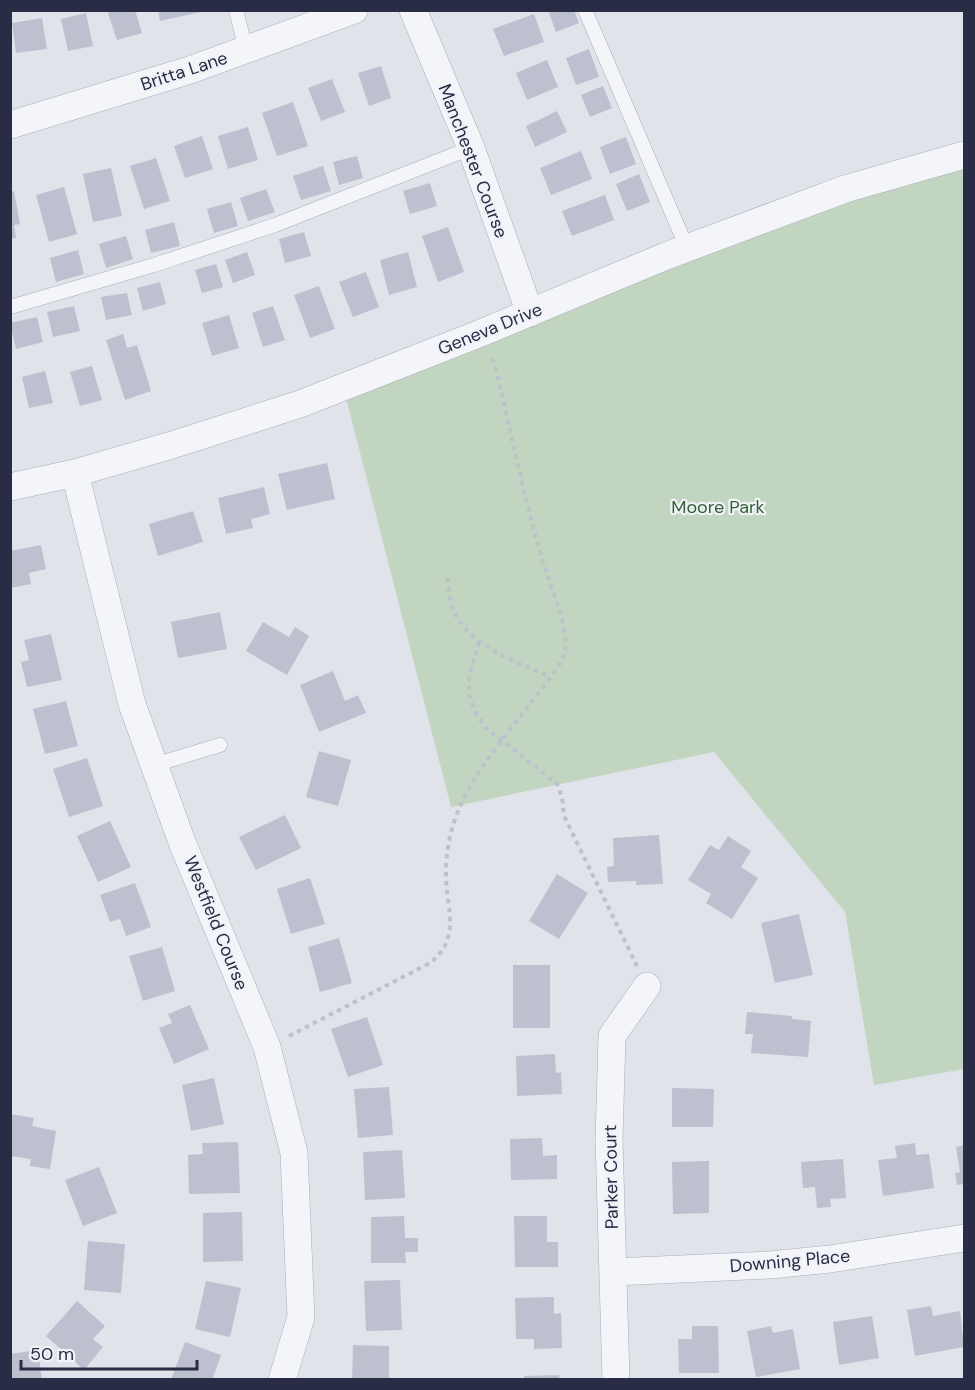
<svg xmlns="http://www.w3.org/2000/svg" width="975" height="1390" viewBox="0 0 975 1390" font-family="'DM Sans',sans-serif">
	<style>
		.green { fill: #c2d5c1 }
		.building { fill: #bdc0ce }
		.lines { fill: none; stroke-linecap: round; stroke-linejoin: round }
		.lane-casing { stroke: #aaacb9; stroke-width: 15 }
		.street-casing { stroke: #aaacb9; stroke-width: 28 }
		.path { stroke: #bfc1c9; stroke-width: 4; stroke-dasharray: 4.5 4.5; stroke-linecap: butt }
		.lane { stroke: #f4f5f8; stroke-width: 14 }
		.street { stroke: #f4f5f8; stroke-width: 27 }
		.labels { text-anchor: middle; dominant-baseline: central; stroke-width: 4.5; stroke-linejoin: round; paint-order: stroke }
		.street-label { font-size: 18px; fill: #282c44; stroke: #f1f2f8 }
		.park-label { font-size: 18px; fill: #346134; stroke: #f1f2f8 }
	</style>
	<rect width="100%" height="100%" fill="#e1e3eb"/>
	<!-- green -->
	<path class="green" d="M964 165V1069L874 1085 845 912 714 752 451 807 345 394 690 253Z"/>
	<!-- building -->
	<path class="building" d="M107 10H135L142 33 117 40Z
		M158 10H205V11L160 21Z
		M548 10H574L579 23 556 32Z
		M86 13 93 46 68 51 61 19Z
		M534 14 544 42 504 56 493 29Z
		M42 18 47 49 16 53 12 23Z
		M589 49 599 77 576 85 566 58Z
		M547 60 558 87 527 100 516 73Z
		M381 66 391 98 369 106 358 73Z
		M332 79 345 112 321 121 308 88Z
		M603 86 612 108 590 117 581 95Z
		M293 102 308 146 277 156 262 113Z
		M557 111 567 132 535 147 526 126Z
		M248 127 258 160 228 169 218 136Z
		M202 136 213 169 185 178 174 146Z
		M626 137 636 164 610 174 600 147Z
		M581 151 592 179 551 195 540 168Z
		M357 156 363 178 339 185 333 162Z
		M156 158 170 201 144 209 130 166Z
		M323 166 331 191 301 200 293 176Z
		M111 168 122 216 93 222 83 174Z
		M639 174 650 202 627 211 616 184Z
		M430 183 437 206 410 214 403 191Z
		M64 187 77 234 49 242 36 195Z
		M266 189 275 212 248 221 240 198Z
		M14 191 20 224 14 225 16 238 10 239V192Z
		M605 195 614 220 572 236 562 211Z
		M231 202 238 226 214 233 207 209Z
		M174 222 180 246 151 253 145 230Z
		M448 227 464 272 438 282 422 236Z
		M304 232 311 256 285 263 279 239Z
		M126 236 133 259 106 268 99 244Z
		M78 250 84 274 56 282 50 258Z
		M247 252 255 275 233 283 225 260Z
		M408 252 417 287 389 295 380 260Z
		M216 264 223 287 202 293 195 270Z
		M366 272 379 307 353 317 339 282Z
		M160 282 166 304 143 311 137 288Z
		M319 286 335 329 310 338 294 295Z
		M127 293 132 315 106 320 101 297Z
		M74 306 80 331 53 337 47 312Z
		M273 306 285 340 263 347 252 313Z
		M229 315 239 348 212 356 202 323Z
		M37 317 43 342 16 349 10 323Z
		M123 334 127 348 137 345 151 391 125 400 106 340Z
		M92 366 102 400 80 406 70 372Z
		M45 371 53 403 29 408 22 377Z
		M327 463 335 499 287 510 278 474Z
		M264 487 270 514 251 519 253 528 226 534 218 498Z
		M193 511 203 542 158 556 149 524Z
		M41 545 46 569 29 573 31 584 10 588V551Z
		M220 612 227 649 178 658 171 622Z
		M263 622 289 637 295 627 309 636 287 675 246 651Z
		M51 634 62 680 27 687 21 662 29 660 24 640Z
		M333 671 345 701 358 695 366 713 319 732 300 685Z
		M66 701 78 746 45 754 33 709Z
		M319 751 351 760 338 806 306 797Z
		M87 758 103 806 69 817 53 769Z
		M285 815 301 848 256 870 239 837Z
		M110 821 131 867 98 882 77 836Z
		M659 835 663 884 636 885V881L608 882 607 867 614 866 613 838Z
		M728 836 751 851 741 867 758 878 732 919 706 903 711 894 688 880 710 845 719 850Z
		M557 874 588 893 559 939 529 921Z
		M310 878 325 924 291 934 277 889Z
		M135 883 151 927 126 936 120 919 110 922 100 895Z
		M799 914 813 975 775 983 761 923Z
		M339 938 352 983 320 992 308 947Z
		M162 947 175 991 143 1001 129 956Z
		M513 965H550V1028H513Z
		M190 1005 209 1049 174 1064 159 1028 172 1023 168 1014Z
		M747 1012 792 1016V1019L811 1021 808 1057 751 1053 753 1034H745Z
		M367 1017 383 1065 348 1077 331 1029Z
		M555 1054 556 1073 561 1072 562 1094 517 1096 516 1056Z
		M214 1078 224 1124 191 1131 182 1085Z
		M389 1087 393 1135 358 1138 354 1089Z
		M672 1088 714 1089 713 1127H672Z
		M10 1114 34 1118 32 1126 56 1131 50 1169 30 1166 31 1159 10 1156Z
		M542 1138 543 1156 557 1155V1179L511 1180 510 1139Z
		M238 1142 240 1193 189 1194 188 1155 203 1154 202 1143Z
		M915 1143 916 1155 929 1154 934 1188 883 1196 878 1160 897 1158 895 1146Z
		M964 1145V1184L957 1185 955 1173 960 1172 956 1147Z
		M402 1150 405 1198 365 1200 363 1152Z
		M843 1159 846 1198 830 1199 831 1207 817 1208 815 1187 803 1188 801 1162Z
		M709 1161V1213L673 1214 672 1162Z
		M99 1167 117 1213 83 1226 65 1180Z
		M242 1212 243 1261 203 1262V1213Z
		M404 1216 405 1238H418V1252H405L406 1263H371V1217Z
		M514 1216H547V1242H558V1267H515Z
		M88 1241 125 1244 121 1293 84 1290Z
		M400 1280 402 1330 366 1331 364 1281Z
		M206 1281 241 1288 230 1337 195 1329Z
		M554 1297V1314L561 1313 562 1348 534 1349V1339H516L515 1298Z
		M77 1301 105 1326 93 1339 103 1347 84 1370 46 1336Z
		M931 1306 933 1316 960 1311 964 1347 915 1356 907 1310Z
		M872 1316 879 1358 839 1365 833 1322Z
		M692 1326H718L719 1373H679L678 1339H692Z
		M771 1326 773 1333 793 1329 800 1369 756 1377 747 1331Z
		M185 1342 221 1355 212 1380H171Z
		M353 1345 389 1346V1380H352Z
		M38 1350 42 1380H10V1354Z
		M559 1375 560 1380H525L524 1376Z"/>
	<g class="lines">
		<defs>
			<path id="lane" d="M236 10 246 50
				M585 10 687 248
				M10 307 154 265 275 225 471 148
				M154 765 220 745"/>
			<path id="street" d="M413 10 471 148 530 313
				M10 125 190 70 354 10
				M75 473 132 704 182 842 267 1047 294 1153 301 1317 282 1380
				M10 487 75 473 172 445 300 404 476 335 666 256 845 189 964 155
				M614 1272 770 1265 830 1259 964 1238
				M616 1380 609 1140 612 1036 647 986"/>
		</defs>
		<!-- lane casing -->
		<use href="#lane" class="lane-casing"/>
		<!-- street casing -->
		<use href="#street" class="street-casing"/>
		<!-- path -->
		<path class="path" d="M448 578C446 639 504 656 550 677
			M479 642 469 677V695L476 713 485 727 557 784 562 797 564 816 637 966
			M289 1036 430 963C463 937 445 906 446 871 446 855 449 838 454 822 470 776 503 739 532 701 541 690 562 665 565 652 570 629 548 580 541 556 523 492 510 427 494 362L489 355"/>
		<!-- lane -->
		<use href="#lane" class="lane"/>
		<!-- street -->
		<use href="#street" class="street"/>
	</g>
	<g class="labels">
		<!-- street labels -->
		<g class="street-label">
			<text transform="translate(184 71) rotate(-18)">Britta Lane</text>
			<text transform="translate(473 161) rotate(69)">Manchester Course</text>
			<text transform="translate(490 329) rotate(-22)">Geneva Drive</text>
			<text transform="translate(216 923) rotate(68)">Westfield Course</text>
			<text transform="translate(611 1177) rotate(-91)">Parker Court</text>
			<text transform="translate(790 1261) rotate(-5)">Downing Place</text>
		</g>
		<!-- park labels -->
		<g class="park-label">
			<text x="718" y="507">Moore Park</text>
		</g>
	</g>
	<!-- border -->
	<rect width="975" height="1390" fill="none" stroke="#282c44" stroke-width="24"/>
	<!-- scale -->
	<path d="M21 1360v9h176v-9" fill="none" stroke="#282c44" stroke-width="3"/>
	<text x="30" y="1360" font-size="18" fill="#282c44" stroke="#f1f2f8" stroke-width="4.5" paint-order="stroke">50 m</text>
</svg>
